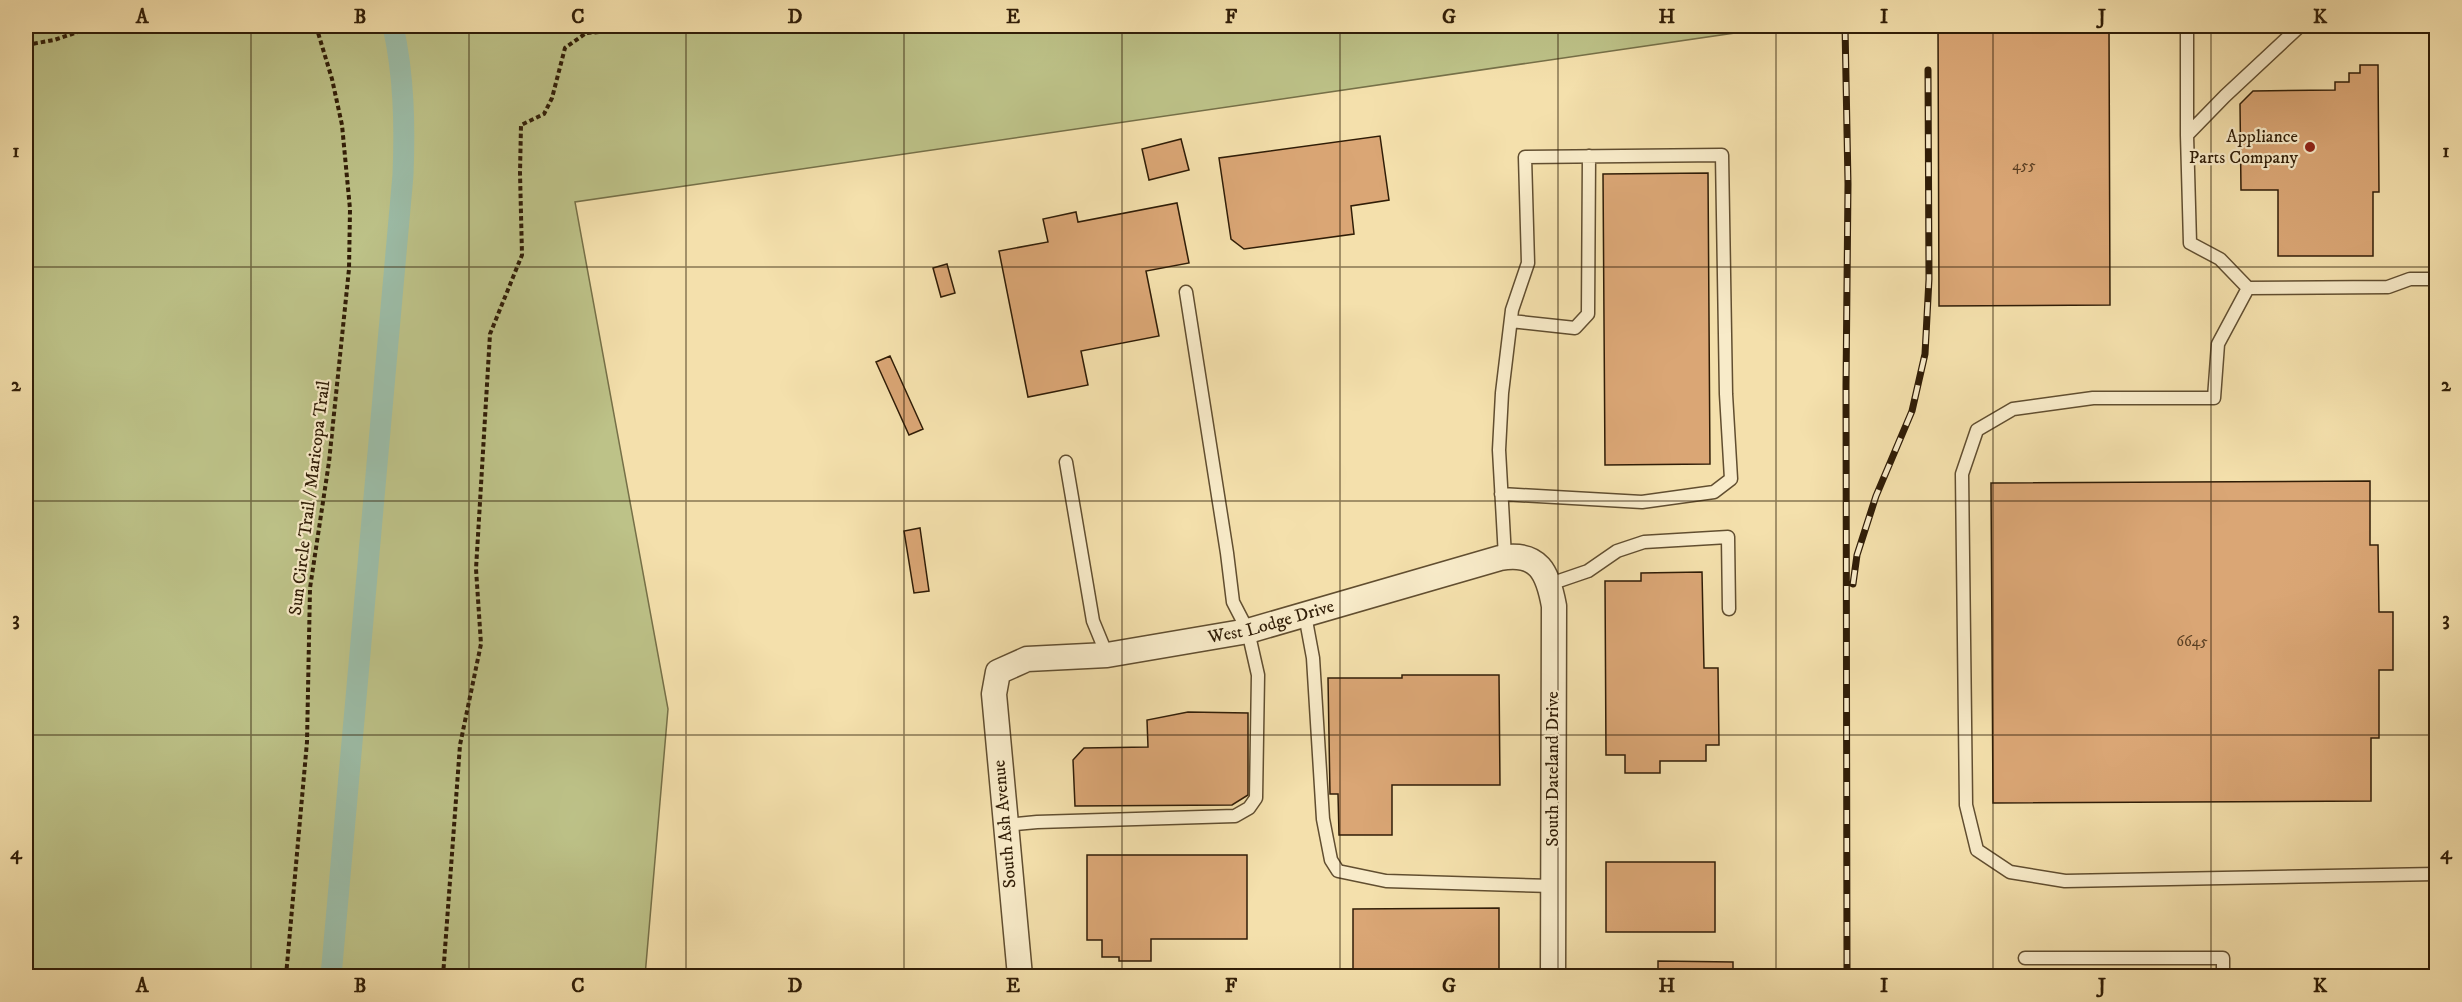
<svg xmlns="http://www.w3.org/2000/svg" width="2462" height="1002" viewBox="0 0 2462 1002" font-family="'IM FELL DW Pica',serif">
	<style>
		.green { fill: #bdc288; stroke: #767048; stroke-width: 1.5 }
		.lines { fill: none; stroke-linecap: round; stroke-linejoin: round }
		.canal { stroke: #9cbda8; stroke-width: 21 }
		.building { fill: #daa675; stroke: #301d07; stroke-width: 1.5 }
		.service-casing { stroke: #614e30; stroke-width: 15 }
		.minor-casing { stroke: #614e30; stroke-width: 27 }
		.path { stroke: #301d07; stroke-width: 4; stroke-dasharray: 4.5 3; stroke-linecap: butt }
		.service { stroke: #f8ebc9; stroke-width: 12 }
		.minor { stroke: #f8ebc9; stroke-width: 24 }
		.rail-casing { stroke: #301d07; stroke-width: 7 }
		.rail { stroke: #f8ebc9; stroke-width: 4.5; stroke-dasharray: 14; stroke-linecap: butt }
		.grid { fill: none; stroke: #301d07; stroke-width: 1.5; stroke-opacity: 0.55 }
		.poi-dot { fill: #8f2418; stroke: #f8ebc9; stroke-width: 2 }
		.labels { text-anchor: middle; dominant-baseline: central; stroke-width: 4.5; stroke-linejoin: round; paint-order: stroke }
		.number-label { font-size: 15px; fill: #5a3f22 }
		.poi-label { font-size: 18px; fill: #301d07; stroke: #f8ebc9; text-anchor: end }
		.street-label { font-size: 18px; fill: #301d07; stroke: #f8ebc9 }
		.neatline { fill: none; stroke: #301d07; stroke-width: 2 }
		.grid-label { font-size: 20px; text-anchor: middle; font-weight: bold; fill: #301d07 }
	</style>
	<rect width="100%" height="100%" fill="#f4e0ac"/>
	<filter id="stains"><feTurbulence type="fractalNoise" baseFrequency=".00333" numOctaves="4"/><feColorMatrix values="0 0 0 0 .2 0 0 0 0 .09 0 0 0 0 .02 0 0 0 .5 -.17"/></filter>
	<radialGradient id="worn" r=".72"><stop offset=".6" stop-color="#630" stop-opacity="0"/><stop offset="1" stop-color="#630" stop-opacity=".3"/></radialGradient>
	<!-- green -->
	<path class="green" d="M26 26H1755V30L575 202 668 709 645 976H26Z"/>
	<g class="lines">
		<!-- canal -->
		<path class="canal" d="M331 976 403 175C405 124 404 76 393 26"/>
	</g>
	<!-- building -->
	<path class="building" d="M1938 26H2109L2110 305 1939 306Z
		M2360 65H2378L2379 192H2373V256H2278V190H2241L2240 104 2253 91 2335 90V82H2349V73H2360Z
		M1380 136 1389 200 1351 206 1354 234 1244 249 1231 239 1219 158Z
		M1181 139 1189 170 1149 180 1142 149Z
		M1708 173 1710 464 1605 465 1603 174Z
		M1177 203 1189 263 1146 271 1159 336 1081 351 1088 385 1028 397 999 251 1048 242 1043 219 1076 212 1078 222Z
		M947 264 955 293 941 297 933 268Z
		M890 356 923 429 909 435 876 362Z
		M2370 481V545H2378L2379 612H2393V670H2379V738H2371V801L1993 803 1991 483Z
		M920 528 929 591 914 593 904 531Z
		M1702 572 1704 668H1718L1719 745H1706V761H1660V773H1625V755H1606L1605 581H1641V573Z
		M1402 675H1499L1500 785H1392V835H1339L1338 794H1330L1328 678H1402Z
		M1188 712 1248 713V795L1232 805 1075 806 1073 760 1084 748 1148 747 1147 720Z
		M1087 855H1247V939H1151V961H1119V957H1102V940H1087Z
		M1606 862H1715V932H1606Z
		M1499 908V976H1353V909Z
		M1658 961 1733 962V976H1658Z"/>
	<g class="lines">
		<defs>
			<path id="service" d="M2300 26 2225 96 2187 135 2190 243 2220 259 2248 288 2218 344 2214 398H2093L2013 409 1977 430 1962 474 1966 805 1977 850 2010 872 2065 881 2436 874
				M2187 135V26
				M2248 288 2388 287 2410 279H2436
				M1511 321 1575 328 1588 314 1589 156
				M1066 462 1093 621 1107 655
				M1501 494 1642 502 1714 492 1731 479 1726 394 1722 155 1525 157 1528 263 1512 310 1502 393 1499 450 1505 557
				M1550 584 1588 571 1617 551 1644 542 1728 537 1729 609
				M1305 615 1313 658 1323 819 1331 860 1338 871 1386 881 1552 886
				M1005 825 1037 822 1235 816 1249 808 1256 798 1258 675 1248 631 1233 602 1227 553 1186 292
				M2025 958H2223V976"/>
			<g id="minor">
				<path id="s1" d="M1020 976 994 694 998 672 1027 659 1107 655 1248 631 1500 558C1539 551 1548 573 1554 606L1553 976"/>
			</g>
		</defs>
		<!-- service casing -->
		<use href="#service" class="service-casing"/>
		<!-- minor casing -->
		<use href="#minor" class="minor-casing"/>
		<!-- path -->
		<path class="path" d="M167 26 168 29
			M26 45 54 40 96 26
			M286 976 307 742 310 588 329 462 349 269 350 209 342 125 332 79 316 26
			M443 976 460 745 481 644 476 569 490 334 522 255 520 173 521 125 544 114 552 98 565 48 586 33 670 27 799 26"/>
		<!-- service -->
		<use href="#service" class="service"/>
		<!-- minor -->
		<use href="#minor" class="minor"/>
		<defs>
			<path id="rail" d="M1845 26 1848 184 1846 386 1847 976
				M1853 584 1857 555 1876 496 1912 411 1925 354 1929 279 1928 70"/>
		</defs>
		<!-- rail casing -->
		<use href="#rail" class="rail-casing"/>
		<!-- rail -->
		<use href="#rail" class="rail"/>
	</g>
	<!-- grid -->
	<path class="grid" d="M251 26V976M469 26V976M686 26V976M904 26V976M1122 26V976M1340 26V976M1558 26V976M1776 26V976M1993 26V976M2211 26V976M26 267H2436M26 501H2436M26 735H2436"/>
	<!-- markers -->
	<circle class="poi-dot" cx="2310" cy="147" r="6"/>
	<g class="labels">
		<!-- number labels -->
		<g class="number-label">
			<text x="2024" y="165">455</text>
			<text x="2192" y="641">6645</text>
		</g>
		<!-- poi labels -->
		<g class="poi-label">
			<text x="2298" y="137">Appliance<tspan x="2298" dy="21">Parts Company</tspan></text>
		</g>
		<!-- street labels -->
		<g class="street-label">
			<text transform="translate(310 498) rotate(-83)">Sun Circle Trail / Maricopa Trail</text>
			<text stroke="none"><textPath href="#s1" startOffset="585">West Lodge Drive</textPath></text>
			<text transform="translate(1553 769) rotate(-90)">South Dateland Drive</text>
			<text transform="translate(1005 824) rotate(-95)">South Ash Avenue</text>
		</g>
	</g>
	<!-- margin -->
	<rect width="2462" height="1002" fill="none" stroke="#f4e0ac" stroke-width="66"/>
	<rect x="33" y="33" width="2396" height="936" class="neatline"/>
	<g class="grid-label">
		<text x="142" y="23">A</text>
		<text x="360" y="23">B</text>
		<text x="578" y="23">C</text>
		<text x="795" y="23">D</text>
		<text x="1013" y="23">E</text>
		<text x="1231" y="23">F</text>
		<text x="1449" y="23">G</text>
		<text x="1667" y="23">H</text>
		<text x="1884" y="23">I</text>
		<text x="2102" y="23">J</text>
		<text x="2320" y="23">K</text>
		<text x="16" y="157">1</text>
		<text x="2446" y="157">1</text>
		<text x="16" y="391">2</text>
		<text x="2446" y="391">2</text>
		<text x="16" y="625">3</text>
		<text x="2446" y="625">3</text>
		<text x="16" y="859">4</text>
		<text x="2446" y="859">4</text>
		<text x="142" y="992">A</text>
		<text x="360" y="992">B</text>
		<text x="578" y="992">C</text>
		<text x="795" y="992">D</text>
		<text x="1013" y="992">E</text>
		<text x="1231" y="992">F</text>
		<text x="1449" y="992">G</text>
		<text x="1667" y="992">H</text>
		<text x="1884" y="992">I</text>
		<text x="2102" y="992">J</text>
		<text x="2320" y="992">K</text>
	</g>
	<rect width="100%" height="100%" filter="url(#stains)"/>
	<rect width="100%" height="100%" fill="url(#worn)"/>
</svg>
